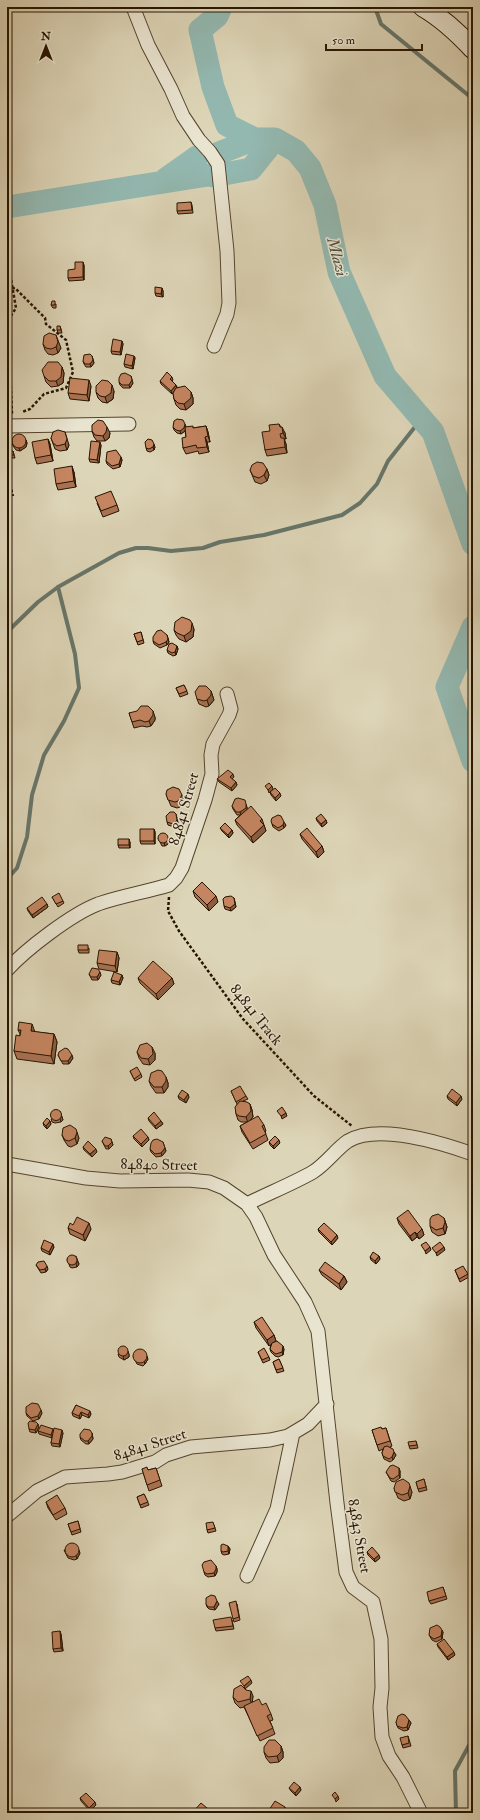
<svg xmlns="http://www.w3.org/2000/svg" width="480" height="1820" viewBox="0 0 480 1820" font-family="'IM FELL Double Pica',serif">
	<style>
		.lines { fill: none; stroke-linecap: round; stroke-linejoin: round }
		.stream { stroke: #67766a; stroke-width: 4 }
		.river { stroke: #93b8b0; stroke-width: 23 }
		.street-casing { stroke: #54442e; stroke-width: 15 }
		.secondary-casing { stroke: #261400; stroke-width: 21 }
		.path { stroke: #261400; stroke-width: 2.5; stroke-dasharray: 3 2; stroke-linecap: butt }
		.street { stroke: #e9e4d0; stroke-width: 13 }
		.secondary { stroke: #e9e4d0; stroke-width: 19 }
		.wall { fill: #a97253; stroke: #261400 }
		.shaded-wall { fill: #8a5d43; stroke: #261400 }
		.building { fill: #c58560; stroke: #261400 }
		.labels { text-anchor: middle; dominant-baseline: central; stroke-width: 3; stroke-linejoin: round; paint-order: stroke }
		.street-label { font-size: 15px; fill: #261400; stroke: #e9e4d0 }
		.water-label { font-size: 16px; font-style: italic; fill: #4c4d3e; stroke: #e9e4d0 }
	</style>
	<rect width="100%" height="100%" fill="#ddd5b7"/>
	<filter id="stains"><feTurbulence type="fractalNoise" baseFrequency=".005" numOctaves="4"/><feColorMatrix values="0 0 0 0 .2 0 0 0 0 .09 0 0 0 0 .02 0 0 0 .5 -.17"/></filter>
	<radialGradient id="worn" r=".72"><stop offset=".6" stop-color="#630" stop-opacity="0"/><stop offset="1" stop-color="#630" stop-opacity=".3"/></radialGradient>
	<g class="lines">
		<!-- stream -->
		<path class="stream" d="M375 7 381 24 473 99
			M7 632 38 602 58 587 119 553 136 548H148L171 551 203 548 220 542 264 535 342 515 360 503 377 484 388 461 422 418
			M7 879 17 868 27 837 32 795 44 755 64 721 79 688 75 654 58 587
			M456 1813 455 1771 473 1738"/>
		<!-- river -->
		<path class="river" d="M221 7 217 16 200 30 213 87 227 125 255 139H275L296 151 310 168 325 205 339 272 385 376 433 432 473 544
			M219 153 255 139
			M224 174 251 169 275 139
			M166 179 197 157
			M7 207 208 175 214 176
			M473 627 447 687 473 761"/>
		<defs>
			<path id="street" d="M133 7 148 45 171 89 183 116 199 140 210 152 218 164 227 251 229 303 227 314 214 346
				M7 426 129 424
				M7 970C26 949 72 914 98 904 121 896 146 892 169 885L176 878 182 868 205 800 212 774 211 755 213 744 229 715 231 709 227 694
				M7 1164 86 1178 120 1181 188 1180 209 1182 224 1188 247 1204 256 1217 274 1255 305 1302 318 1331 337 1503 346 1572 353 1587 373 1602 381 1639 382 1688 380 1707 382 1737 389 1756 403 1777 421 1813
				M247 1204C269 1193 292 1184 313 1172 327 1163 336 1149 348 1141 378 1123 442 1143 473 1154
				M7 1516 37 1491 65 1477 108 1474 122 1472 155 1462 166 1455 191 1447 270 1440 288 1436 308 1424 327 1404
				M247 1576 277 1509 293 1433"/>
			<path id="secondary" d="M423 7C442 18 458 33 473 49"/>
		</defs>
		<!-- street casing -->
		<use href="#street" class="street-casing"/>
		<!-- secondary casing -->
		<use href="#secondary" class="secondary-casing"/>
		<!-- path -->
		<path class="path" d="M7 254V256
			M7 271 11 279 16 308 7 322
			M7 289 15 288 45 318 46 324 66 340 73 372 66 388 44 394 30 409 22 412
			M7 351 10 365 12 414
			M7 475 13 496
			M169 897 168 911 179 931 243 1019 314 1096 352 1126"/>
		<!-- street -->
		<use href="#street" class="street"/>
		<!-- secondary -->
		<use href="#secondary" class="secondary"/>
	</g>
	<!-- wall -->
	<path class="wall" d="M191 202 192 205 193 213 178 214 177 211Z
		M84 265V280L69 281 68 278 75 269Z
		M162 288 163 291V297L156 296 155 293Z
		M56 304V308H53L51 305Z
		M60 326 61 329 62 333H58L57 330Z
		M122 341 123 344 121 355 112 354 111 351Z
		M43 344 61 348 58 353 53 355 48 354 45 350Z
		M92 356 94 363 91 367H86L84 364 83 361Z
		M134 356 135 358 133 369 125 367 124 364Z
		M62 367 64 373 63 383 58 386 51 387 46 382 44 376Z
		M173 380 172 381 177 387 191 392 193 398V404L186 410 180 409 176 405 174 399 173 393 172 394 161 384 160 381Z
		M119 382 133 383 130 388H123L120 385Z
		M91 386 89 401 70 399 68 393Z
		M114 391 113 399 107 403 102 402 98 398 96 392Z
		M279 424 285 433 286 439H284L286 444 287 453 267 456 265 450 270 431Z
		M206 426 208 432 210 442H207L209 452 199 454 198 451 186 454 183 448 186 437 185 431 181 434 177 433 174 430 173 427H186L193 428Z
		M92 431 110 433 109 438 105 441H97L94 437Z
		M51 438 69 445 67 450 60 451 55 449Z
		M48 439 50 444 53 461 37 464 35 458Z
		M26 440 27 443 26 447 20 451 16 450 13 446 12 443Z
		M101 445 99 463 90 462 89 459Z
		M155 447 154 450 150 452 147 451 146 448Z
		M13 451 15 458H12L10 455Z
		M121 457 122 460 120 467 113 469 107 464 106 461Z
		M267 469 269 475 267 481 261 484 255 482 250 470Z
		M74 472 76 487 58 490 56 484Z
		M97 503 117 505 119 511 103 517Z
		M194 629 193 637 186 642 179 639 176 635 174 630Z
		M141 632 144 643 138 645 134 634Z
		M167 635 169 642 167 645 160 648 154 644 153 641Z
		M177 646 178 649 176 655 173 656 168 653 167 650Z
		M184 685 188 694 180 697 176 688Z
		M211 691 214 700 209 706 206 707 199 704 197 699Z
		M129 713 155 717V720L151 726 147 727 142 726 134 728Z
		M234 777 232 779 236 782 237 785 232 791 219 782 217 779Z
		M270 792 281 796 276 801 271 795Z
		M166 794 181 795 184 801 180 807 177 808 171 806Z
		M232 806 247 807V809L264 825 266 831 253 843 237 825 235 820 240 815H237L233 809Z
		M177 817 178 823 174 827 168 825 167 822Z
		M316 818 326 820 327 823 322 827 317 821Z
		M272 824 286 825 284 828 279 831 273 827Z
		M220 828 232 830 233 833 229 838 222 831Z
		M154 829 155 832V844H141L140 841Z
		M300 834 322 846 324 852 318 858 302 839Z
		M158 838H169L170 840 169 843 165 846H162Z
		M130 842V848H119L118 845Z
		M193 891 218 902 209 911 195 897Z
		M52 897 63 901 64 903 58 907Z
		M234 898 236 907 231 911 225 909 224 906Z
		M47 904 48 907 33 918 28 911 27 908Z
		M89 948V953H79L78 950Z
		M117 952 119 958 117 972 99 969 97 963Z
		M89 974 101 975 98 980H92Z
		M122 975 123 978 120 985 112 983 111 980Z
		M138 978H172L174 984 158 1000 140 983Z
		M18 1030 54 1034 57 1042 54 1064 17 1059 14 1051 20 1036V1034Z
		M137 1052 155 1053V1060L150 1065 143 1064 139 1058Z
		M58 1055 73 1058 69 1064H63Z
		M130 1071 141 1074 142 1077 135 1081Z
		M166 1077 168 1083V1087L164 1093H156L151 1086 149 1081Z
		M231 1091 246 1096 248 1099 243 1101 250 1104 252 1110 253 1117 250 1120 264 1125 266 1131 265 1132 268 1140 253 1149 242 1132 240 1126 247 1122H241L238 1120 236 1114 237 1104Z
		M178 1096 189 1097 186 1103 179 1099Z
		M447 1096 462 1099 457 1106 448 1099Z
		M61 1114 63 1120 61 1122 55 1123 52 1122 51 1119Z
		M148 1118 161 1121 163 1124 156 1129 149 1121Z
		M50 1121 51 1124 47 1129 44 1126 43 1123Z
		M62 1135 79 1138 77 1144 71 1147 68 1146 64 1140Z
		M133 1136 148 1137 149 1140 142 1147 134 1139Z
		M111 1139 113 1145 109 1149H106L102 1141Z
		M163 1142 166 1151 162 1156 156 1157 151 1152 150 1149Z
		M269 1142 280 1143 274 1149 270 1145Z
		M83 1147 97 1152 92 1157 84 1150Z
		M397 1218 422 1229 424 1235 419 1239 417 1237 412 1241 399 1224Z
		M444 1218 447 1227 445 1234 438 1236 432 1232 430 1226Z
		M68 1228 91 1229 85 1241 70 1234Z
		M318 1229 338 1238 332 1245 319 1232Z
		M54 1247 50 1255 42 1251 41 1248Z
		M76 1256 79 1264 77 1267 72 1268 70 1267 67 1259Z
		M379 1256 380 1259 376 1264 371 1260 370 1257Z
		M36 1265 48 1269 46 1272 41 1273Z
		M319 1270 344 1276 347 1282 341 1290 322 1275Z
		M455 1270 468 1274 469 1277 460 1282Z
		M254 1322 274 1335 276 1341 274 1342 284 1349 283 1355 278 1357 275 1356 271 1352 270 1349 271 1344 269 1346 256 1328Z
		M258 1352 269 1357 270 1360 263 1363Z
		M118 1354H129V1357L124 1360 119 1357Z
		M133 1356 148 1359 145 1364 143 1366 137 1364Z
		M279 1359 284 1371 277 1373 273 1362Z
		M76 1405 91 1414 89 1418 82 1415 80 1419 73 1416 72 1413Z
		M26 1413H42L39 1419 33 1421 27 1416Z
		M39 1427 36 1433 30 1432 29 1429Z
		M386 1428 392 1446 390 1447 396 1455 393 1460 390 1462 384 1459 382 1453 383 1449 379 1451 372 1430 382 1429Z
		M53 1429 54 1431 63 1433 60 1447 52 1446 51 1443 52 1438 39 1434 38 1431Z
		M92 1433 93 1439 89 1444H86L81 1440 80 1437Z
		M416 1441 418 1448 410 1449 409 1446Z
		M156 1468 162 1486 149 1491 142 1469 148 1470Z
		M399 1468 400 1471V1478L394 1482 391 1481 386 1472Z
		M424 1479 427 1490 419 1492 416 1482Z
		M394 1488 412 1492 410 1499 404 1501 398 1498Z
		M144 1494 149 1505 141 1508 137 1497Z
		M46 1502 65 1508 67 1514 56 1520 48 1508Z
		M78 1521 81 1532 72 1535 68 1524Z
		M214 1525 216 1531 208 1533 207 1530Z
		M228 1546 230 1549 229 1554 224 1555 222 1554 221 1551Z
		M64 1550 80 1553 77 1559 74 1560 68 1558Z
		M367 1552 380 1558 375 1562 368 1555Z
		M216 1566 217 1569V1572L215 1576 208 1577 205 1575 204 1572Z
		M443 1587 447 1599 431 1604 429 1601Z
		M206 1604H219L215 1610 209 1609 207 1607Z
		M237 1604 240 1620 234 1622 233 1619Z
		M232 1620 234 1629 216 1631 215 1628Z
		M443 1632 442 1639 436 1642 432 1640 429 1635Z
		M61 1634 63 1651 54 1652 53 1649Z
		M437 1644 455 1655 448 1660 438 1647Z
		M246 1690 253 1696 252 1702 262 1705 271 1714 273 1720 270 1721 275 1734 260 1741 244 1707 240 1708 235 1703 233 1697Z
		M409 1720 411 1723 408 1730 404 1731 398 1728 396 1722Z
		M408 1736 411 1746 403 1748 402 1745Z
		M281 1746 283 1752V1758L279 1762 270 1763 266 1758 264 1752Z
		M300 1787 301 1790 296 1796 291 1791 289 1788Z
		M80 1798 96 1805 90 1811 81 1801Z"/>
	<!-- shaded-wall -->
	<path class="shaded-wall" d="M83 262 84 265V280L83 277Z
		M162 288 163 291V297L161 294Z
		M56 335 61 348 58 353 56 347Z
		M122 341 123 344 121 355 120 352Z
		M92 356 94 363 91 367 90 364Z
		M134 356 135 358 133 369 132 366Z
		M62 367 64 373 63 383 58 386 56 381Z
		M131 376 133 383 130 388 129 385Z
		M172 377 173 380 171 382 170 379Z
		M89 380 91 386 89 401 87 395Z
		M112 385 114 391 113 399 107 403 105 397Z
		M176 385 177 388 172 394 171 391Z
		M191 392 193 398V404L186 410 184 404Z
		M185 424 186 427 185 431 181 434 180 431Z
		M206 426 208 432 210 442 208 436Z
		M107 427 110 433 109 438 105 441 103 436Z
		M282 427 285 433 286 439 283 433Z
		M65 432 69 445 67 450 65 444Z
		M205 437 207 442 209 452 207 447Z
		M284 438 286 444 287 453 285 447Z
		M48 439 50 444 53 461 51 455Z
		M26 440 27 443 26 447 20 451 19 448Z
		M100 442 101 445 99 463 97 460Z
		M154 444 155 447 154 450 153 447Z
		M121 457 122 460 120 467 119 464Z
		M72 466 74 472 76 487 74 481Z
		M267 469 269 475 267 481 264 475Z
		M192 623 194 629 193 637 186 642 184 636Z
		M167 635 169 642 167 645 166 642Z
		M177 646 178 649 176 655 175 652Z
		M211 691 214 700 209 706 207 700Z
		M153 711 155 717V720L151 726 149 721Z
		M233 774 234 777 231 780 230 777Z
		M236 782 237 785 232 791 231 788Z
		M272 786 273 789 269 793 268 790Z
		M280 793 281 796 276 801 275 798Z
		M182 795 184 801 180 807 178 801Z
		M246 804 247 807V811L241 815 240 812Z
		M176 814 178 823 174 827 173 824Z
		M262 819 264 825 262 826 260 821Z
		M326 820 327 823 322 827 321 824Z
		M284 822 286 825 284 828 283 825Z
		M264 825 266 831 253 843 251 837Z
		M154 829 155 832V844L154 841Z
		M232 830 233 833 229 838 228 835Z
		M169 838 170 840 169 843 165 846 164 843Z
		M129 839 130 842V848L129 845Z
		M322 846 324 852 318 858 316 852Z
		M216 896 218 902 209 911 207 905Z
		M234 898 236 907 231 911 230 908Z
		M47 904 48 907 33 918 32 915Z
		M117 952 119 958 117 972 115 966Z
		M100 972 101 975 98 980 97 977Z
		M122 975 123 978 120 985 119 982Z
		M172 978 174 984 158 1000 156 994Z
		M32 1024 35 1032 31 1031Z
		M54 1034 57 1042 54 1064 51 1056Z
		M152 1047 155 1053V1060L150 1065 148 1059Z
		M72 1055 73 1058 69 1064 68 1061Z
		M166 1077 168 1083V1087L164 1093 162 1087Z
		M188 1094 189 1097 186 1103 184 1100Z
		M461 1096 462 1099 457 1106 456 1103Z
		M250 1104 252 1110 253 1117 248 1123 246 1117Z
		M60 1111 63 1120 61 1122 60 1119Z
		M286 1113 287 1116 282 1119 281 1116Z
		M50 1121 51 1124 47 1129 46 1126Z
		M161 1121 163 1124 156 1129 155 1126Z
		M77 1132 79 1138 77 1144 75 1138Z
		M148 1137 149 1140 142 1147 141 1144Z
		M279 1140 280 1143 274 1149 273 1146Z
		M112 1142 113 1145 109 1149 108 1146Z
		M165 1148 166 1151 162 1156 161 1153Z
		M96 1149 97 1152 92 1157 90 1154Z
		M444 1218 447 1227 445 1234 443 1228Z
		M89 1223 91 1229 85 1241 83 1235Z
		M422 1229 424 1235 419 1239 417 1234Z
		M415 1232 417 1237 412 1241 410 1236Z
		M337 1235 338 1238 332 1245 331 1242Z
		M53 1244 54 1247 50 1255 49 1252Z
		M430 1247 431 1250 426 1254 425 1251Z
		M444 1247 445 1250 437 1256 436 1253Z
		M379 1256 380 1259 376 1264 375 1261Z
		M77 1261 79 1264 77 1267 76 1264Z
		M47 1266 48 1269 46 1272 45 1269Z
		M344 1276 347 1282 341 1290 339 1284Z
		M274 1335 276 1341 269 1346 267 1340Z
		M283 1346 284 1349 283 1355 282 1352Z
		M128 1351 129 1354V1357L124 1360 123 1357Z
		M147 1356 148 1359 145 1364 144 1361Z
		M41 1410 42 1413 39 1419 38 1416Z
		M90 1411 91 1414 89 1418 88 1415Z
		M81 1412 82 1415 80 1419 79 1416Z
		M38 1424 39 1427 36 1433 35 1430Z
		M53 1429 54 1432 52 1438 51 1435Z
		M62 1430 63 1433 60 1447 59 1444Z
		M92 1433 93 1439 89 1444 88 1441Z
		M394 1452 396 1455 393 1460 392 1457Z
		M399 1468 400 1471V1478L399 1475Z
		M410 1486 412 1492 410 1499 408 1493Z
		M228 1546 230 1549 229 1554 228 1551Z
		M79 1550 80 1553 77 1559 76 1556Z
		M379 1555 380 1558 375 1562 374 1559Z
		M216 1566 217 1569V1572L215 1576 214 1573Z
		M217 1601 219 1604 215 1610 214 1607Z
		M442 1630 443 1632 442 1639 441 1636Z
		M60 1631 61 1634 63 1651 61 1648Z
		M454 1652 455 1655 448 1660 447 1657Z
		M251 1680 252 1683 245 1689 244 1686Z
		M251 1691 253 1696 252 1705 250 1699Z
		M409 1720 411 1723 408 1730 407 1727Z
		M281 1746 283 1752V1758L279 1762 277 1756Z
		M300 1787 301 1790 296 1796 295 1793Z
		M338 1796 339 1799 336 1802 335 1799Z
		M95 1802 96 1805 90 1811 89 1808Z
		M285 1807 287 1813H281Z"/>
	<!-- building -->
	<path class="building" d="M191 202 192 210 177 211V203Z
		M75 262H83V277L68 278V270L75 269Z
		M155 287 162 288 161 294 155 293Z
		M52 301H55V305H51Z
		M57 326H60L61 330H57Z
		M49 333 56 335 58 342 56 347 51 349 46 348 43 344 44 336Z
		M113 339 122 341 120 352 111 351Z
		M90 354 92 356 93 360 90 364H85L83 361 84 355Z
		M126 354 134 356 132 366 124 364Z
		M48 362H58L62 367 61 377 56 381H49L44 376 42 370Z
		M167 372 172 377 170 379 176 385 171 391 160 381Z
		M125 373 131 376 132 380 129 385H122L119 382V378L121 374Z
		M70 378 89 380 87 395 68 393Z
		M102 380 108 381 112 385 111 393 105 397 100 396 96 392V386Z
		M185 386 191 392V398L184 404 178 403 174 399 173 393 176 388Z
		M177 419 183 420 185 424 184 428 180 431 176 430 173 427 174 421Z
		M98 420 103 421 107 427 106 432 103 436 95 435 92 431V425Z
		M279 424 280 427H282L283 433 280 434 281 438H284L285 447 265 450 262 432 270 431 269 425Z
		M193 426V428L206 426 208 436 205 437 207 447 197 448 196 445 183 448 182 438 186 437 185 427Z
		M58 430 65 432 67 439 65 444 57 446 53 443 51 438 53 432Z
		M12 441a7 7 0 1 1 14 0a7 7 0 1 1-14 0Z
		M48 439 51 455 35 458 32 442Z
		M148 439 152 440 154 444 153 447 149 449 146 448 145 442Z
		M91 441 100 442 97 460 89 459Z
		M116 450 121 457 119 464 112 466 106 461 107 452Z
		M10 451H13L14 455H10Z
		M257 462 263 463 267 469 264 475 259 478 253 476 250 470 252 465Z
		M72 466 74 481 56 484 54 469Z
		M111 491 117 505 101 511 95 497Z
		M182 617 190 620 192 623 191 631 184 636 177 633 174 630 175 622Z
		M161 630 167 635 168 639 166 642 159 645 153 641V637L157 631Z
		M141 632 143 640 137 642 134 634Z
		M172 643 177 646 175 652 172 653 167 650 169 644Z
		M184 685 187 691 179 694 176 688Z
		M199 686H206L211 691V695L207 700 204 701 197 699 195 692Z
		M141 706H148L153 711V715L149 721 145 722 140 720 132 722 129 713 137 711Z
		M228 770 233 774 230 777 236 782 231 788 217 779Z
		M269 783 272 786 268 790 265 786Z
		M173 787 179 789 182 795 178 801 175 802 168 800 166 794 167 790Z
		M275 788 280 793 275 798 270 792Z
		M238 798 245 800 246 804V808L240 812H236L232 806 235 799Z
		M251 806 262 819 260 821 264 825 251 837 235 820Z
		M170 812H174L176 814 177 820 173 824 167 822 166 816Z
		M321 814 326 820 321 824 316 818Z
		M278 815 281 816 284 822 283 825 278 828 272 824 271 821 272 818Z
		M225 823 232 830 228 835 220 828Z
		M307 828 322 846 316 852 300 834Z
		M140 829H154V841H140Z
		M158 838a5 5 0 1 1 10 0a5 5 0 1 1-10 0Z
		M118 839H129V845H118Z
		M202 882 216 896 207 905 193 891Z
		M59 893 63 901 56 904 52 897Z
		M231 896 234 898 235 904 230 908 224 906 223 899 225 897Z
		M42 897 47 904 32 915 27 908Z
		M78 945H88V950H78Z
		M99 950 117 952 115 966 97 963Z
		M153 961 172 978 156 994 138 978Z
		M92 968 98 969 100 972 97 977H91L89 974Z
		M114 972 122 975 119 982 111 980Z
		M19 1022 32 1024 31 1031 54 1034 51 1056 14 1051 16 1035 20 1036 21 1030H18Z
		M147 1043 152 1047 153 1054 148 1059 141 1058 137 1052 140 1045Z
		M65 1048 68 1049 72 1055 68 1061H61L58 1055 59 1052Z
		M137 1067 141 1074 134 1079 130 1071Z
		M158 1070 162 1071 166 1077V1081L162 1087H154L149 1081 151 1073Z
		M240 1086 246 1096 236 1102 231 1091Z
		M452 1089 461 1096 456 1103 447 1096Z
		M182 1090 188 1094 184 1100 178 1096Z
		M240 1101 247 1102 250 1104 251 1111 246 1117 239 1116 236 1114 235 1107Z
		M282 1107 286 1113 281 1116 277 1111Z
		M50.5 1115a5.5 5.5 0 1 1 11 0a5.5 5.5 0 1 1-11 0Z
		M154 1112 161 1121 155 1126 148 1118Z
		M258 1116 264 1125 262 1126 266 1134 250 1143 240 1126Z
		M47 1118 50 1121 46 1126 43 1123Z
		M70 1125 76 1129 77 1132 75 1138 69 1141 65 1140 62 1135 63 1128Z
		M141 1129 148 1137 141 1144 133 1136Z
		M275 1136 279 1140 273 1146 269 1142Z
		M105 1137 111 1139 112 1142 108 1146H105L102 1141Z
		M157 1139 163 1142 165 1148 161 1153 155 1154 150 1149 151 1143 153 1140Z
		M88 1141 96 1149 90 1154 83 1147Z
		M408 1210 422 1229 417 1234 415 1232 410 1236 397 1218Z
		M438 1214 444 1218 445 1222 443 1228 436 1230 430 1226V1219L432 1216Z
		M77 1217 89 1223 83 1235 68 1228 70 1223 73 1225Z
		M324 1223 337 1235 331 1242 318 1229Z
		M44 1240 53 1244 49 1252 41 1248Z
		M426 1242 430 1247 425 1251 421 1245Z
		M440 1242 444 1247 436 1253 432 1248Z
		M373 1252 379 1256 375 1261 370 1257Z
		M67 1260a5 5 0 1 1 10 0a5 5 0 1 1-10 0Z
		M44 1261 47 1266 45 1269 40 1270 36 1265 38 1262Z
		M325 1262 344 1276 339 1284 319 1270Z
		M463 1266 468 1274 459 1279 455 1270Z
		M262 1317 274 1335 267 1340 254 1322Z
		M277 1341 283 1346 282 1352 276 1354 274 1353 270 1349 272 1343Z
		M118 1351a5 5 0 1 1 10 0a5 5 0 1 1-10 0Z
		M264 1348 269 1357 262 1360 258 1352Z
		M133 1356a7 7 0 1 1 14 0a7 7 0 1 1-14 0Z
		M279 1359 283 1368 276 1370 273 1362Z
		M32 1403 38 1404 41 1410 38 1416 31 1418 26 1413V1407Z
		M76 1405 90 1411 88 1415 81 1412 79 1416 72 1413Z
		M30 1421 36 1422 38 1424 35 1430 29 1429 28 1423Z
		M41 1425 53 1429 51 1435 38 1431Z
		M381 1427 382 1429 386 1428 390 1441 377 1445 372 1430Z
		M54 1428 62 1430 59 1444 51 1443Z
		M84 1429 90 1430 92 1433V1436L88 1441H85L80 1437V1434Z
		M416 1441 417 1445 409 1446 408 1442Z
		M387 1446 393 1449 394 1452 392 1457 389 1459 383 1456 382 1453 384 1447Z
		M393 1465 399 1468V1475L393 1479 390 1478 386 1472 390 1466Z
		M147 1467 148 1470 156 1468 160 1480 147 1485 142 1469Z
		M403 1479 409 1483 410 1486 408 1493 402 1495 395 1492 394 1488 396 1482Z
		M424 1479 426 1487 418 1489 416 1482Z
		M144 1494 148 1502 140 1505 137 1497Z
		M57 1495 65 1508 53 1515 46 1502Z
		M78 1521 80 1529 71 1532 68 1524Z
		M213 1522 215 1528 207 1530 206 1523Z
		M65 1550a7 7 0 1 1 14 0a7 7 0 1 1-14 0Z
		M223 1544 228 1546V1551L223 1552 221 1551V1545Z
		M372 1547 379 1555 374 1559 367 1552Z
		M211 1560 216 1566V1569L214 1573 207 1574 204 1572 202 1565 204 1562Z
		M443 1587 446 1596 429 1601 427 1592Z
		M211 1595 215 1596 217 1601 214 1607H208L206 1604V1598Z
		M236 1601 239 1617 233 1619 229 1603Z
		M231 1617 233 1626 215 1628 213 1620Z
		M437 1625 440 1627 442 1630 441 1636 434 1639 431 1637 429 1635 430 1628Z
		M60 1631 61 1648 53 1649 52 1632Z
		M444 1639 454 1652 447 1657 437 1644Z
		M248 1676 251 1680 244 1686 240 1681Z
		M241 1685 246 1690 251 1691 250 1699 238 1702 233 1697 234 1689Z
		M259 1699 262 1705 266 1703 271 1714 267 1716 273 1728 257 1736 244 1706Z
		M402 1714 405 1715 409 1720 407 1727 403 1728 397 1726 396 1722 398 1716Z
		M408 1736 409 1743 402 1745 400 1738Z
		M269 1740H275L281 1746V1752L277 1756 268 1757 264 1752V1747Z
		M294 1782 300 1787 295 1793 289 1788Z
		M335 1792 338 1796 335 1799 332 1795Z
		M86 1793 95 1802 89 1808 80 1798Z
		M275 1801 285 1807 281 1813H267Z
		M201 1803 213 1813H192Z
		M74 1809H79L85 1813H72Z"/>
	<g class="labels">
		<!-- street labels -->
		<g class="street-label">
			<text transform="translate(184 809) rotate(-74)">84841 Street</text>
			<text transform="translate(256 1015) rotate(51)">84841 Track</text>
			<text transform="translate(159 1165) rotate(1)">84840 Street</text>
			<text transform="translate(150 1445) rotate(-18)">84841 Street</text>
			<text transform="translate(359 1536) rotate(80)">84843 Street</text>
		</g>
		<!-- water labels -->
		<g class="water-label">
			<text transform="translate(337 257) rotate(75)">Mlazi</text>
		</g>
	</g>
	<!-- margin -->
	<rect width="480" height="1820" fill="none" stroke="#ddd5b7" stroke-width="24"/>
	<rect x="8" y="8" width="464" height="1804" fill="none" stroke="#261400" stroke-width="2"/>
	<rect x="12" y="12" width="456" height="1796" fill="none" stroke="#261400"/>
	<!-- north arrow -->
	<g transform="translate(46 46)" stroke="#e9e4d0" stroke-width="3" paint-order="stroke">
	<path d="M0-3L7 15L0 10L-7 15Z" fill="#261400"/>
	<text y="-6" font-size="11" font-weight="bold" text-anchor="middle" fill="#261400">N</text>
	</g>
	<!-- scale -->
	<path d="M326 44v6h96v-6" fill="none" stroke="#261400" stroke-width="2"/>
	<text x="332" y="44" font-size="12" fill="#261400" stroke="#e9e4d0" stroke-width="3" paint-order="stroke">50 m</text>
	<rect width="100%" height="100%" filter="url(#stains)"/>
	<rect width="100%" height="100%" fill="url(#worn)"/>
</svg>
